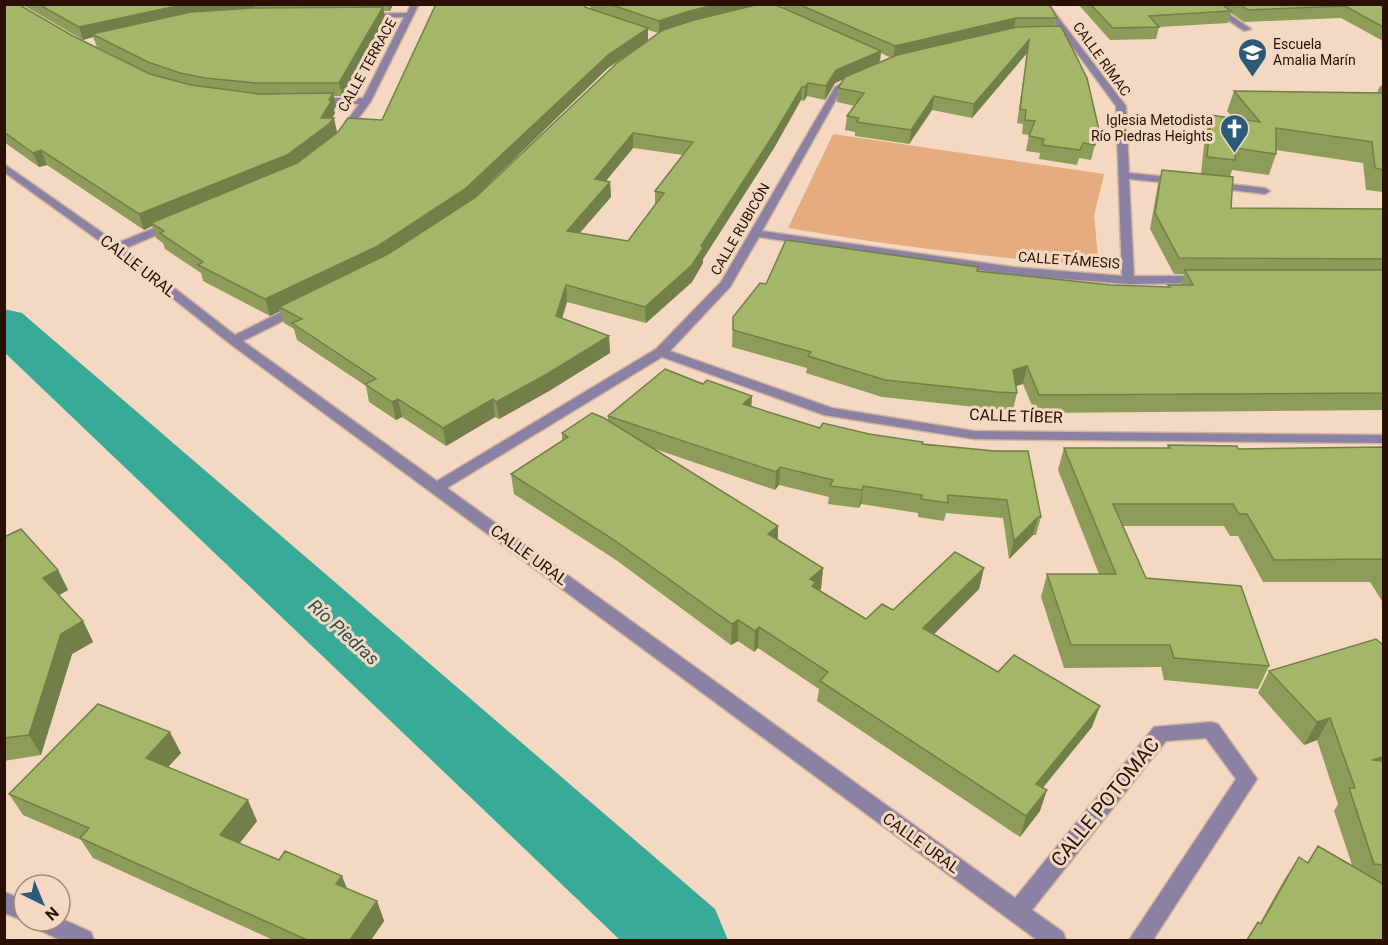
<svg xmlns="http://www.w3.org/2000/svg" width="1388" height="945" viewBox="0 0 1388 945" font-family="Roboto,sans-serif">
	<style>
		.green { fill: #e5ac7f }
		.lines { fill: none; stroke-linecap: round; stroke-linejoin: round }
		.river { fill: #38ab98; fill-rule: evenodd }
		.street-casing { stroke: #d0b49f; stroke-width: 3 }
		.street { fill: #8b81a2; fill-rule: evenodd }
		.wall { fill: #8d9d59; fill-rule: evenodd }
		.shaded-wall { fill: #737f48 }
		.building { fill: #a4b667; stroke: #737f48; stroke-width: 1.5; fill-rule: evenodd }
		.labels { text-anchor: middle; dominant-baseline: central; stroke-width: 6; stroke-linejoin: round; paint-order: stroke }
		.far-poi-label { font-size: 14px; fill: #291000; stroke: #f5d8c2; text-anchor: start }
		.far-street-label { font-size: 14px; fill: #291000; stroke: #f5d8c2 }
		.street-label { font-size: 16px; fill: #291000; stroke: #f5d8c2 }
		.water-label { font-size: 18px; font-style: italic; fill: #24544b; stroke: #f5d8c2 }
		.near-street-label { font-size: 20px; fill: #291000; stroke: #f5d8c2 }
	</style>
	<rect width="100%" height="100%" fill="#f5d8c2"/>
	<!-- green -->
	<path class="green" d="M833 134 1104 174 1094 216 1099 266C995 258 891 246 788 228Z"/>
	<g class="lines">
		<!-- river -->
		<path class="river" d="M4 309 22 313 715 909 728 940H620L4 352Z"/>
		<defs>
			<path id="street" d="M411 4H419L371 101 345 137H339L337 135 359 104H315L310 101 315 98H363L404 17 364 18 360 16 364 14 407 13Z
				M1041 4H1048L1126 106 1129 173 1179 178 1184 181 1179 184 1129 179 1134 276H1201L1207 280 1205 283 1128 284 1013 275 759 237 730 287 670 351 832 408 974 431 1384 435V443L974 439 824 415 662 357 447 488 1015 898 1154 727 1211 722 1218 724 1257 779 1153 940H1129L1236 779 1206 738 1166 741 1032 910 1063 932 1066 940H1037L229 343 112 250 4 172V164L117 243 167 223H175V227L124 249 235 335 295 305H303L305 308 303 311 243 341 437 481 656 349 721 282 835 87 853 78 860 80 842 89 762 231 1013 267 1122 276 1116 106Z
				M1205 4H1214L1251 29 1244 31Z
				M1211 182 1265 188 1270 191 1265 194 1207 187V183Z
				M4 892 24 900 25 921 4 913Z
				M60 918 91 932 94 940H60L35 928 32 921H60Z"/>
		</defs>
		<!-- street casing -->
		<use href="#street" class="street-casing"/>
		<!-- street -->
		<use href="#street" class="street"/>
	</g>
	<!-- wall -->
	<path class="wall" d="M4 4 73 36 135 66 97 47 93 37 83 40 21 4H393L390 11H384L385 19 342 96H334L336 106 334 110 335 113 332 118 337 132 336 134 382 120 585 7 592 9 587 4H774L783 8V4H1049L1057 18 1055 26 1099 130 1091 160 1079 158 1077 165 1039 159 1040 153 1026 151 1029 135 1022 134 1023 124 1017 123 1027 53 972 118 932 110 909 144 855 136V132L845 130 847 116 855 106 837 102 838 88 844 79 835 83 825 100 807 96 804 101 801 100 774 148 703 259V263L692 282 646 323 567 302 562 319 609 336 610 353 549 391 499 419 495 417 446 446 402 417 396 420 369 402 366 386 297 340 294 329 284 323 280 311 270 316 203 281 201 273 165 249 163 243 156 238 152 226 144 230 47 165 39 167 4 142ZM648 30 658 33 648 41ZM643 44 476 197 474 198 608 68ZM881 53 891 58 880 63ZM633 148 683 155 655 191V204L628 241 580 233 611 197 610 182 606 181Z
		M1078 4H1383V41L1341 18 1244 22 1231 13 1228 23 1159 27 1156 39 1110 40Z
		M1380 86H1383V192L1366 190 1363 163 1276 150V154L1269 175 1232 170 1230 177 1231 208 1383 209V410L1035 413 1023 384 1016 386 1017 393 1013 410 994 409 882 397 806 373 807 368 732 347 733 317 766 284 977 271 1110 285 1168 287V285H1181L1184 274H1174L1150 229 1158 184 1162 170 1201 174 1205 135 1211 115 1233 118 1227 111 1234 91 1377 93Z
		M751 407 820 428 869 434 922 444 1041 517 1036 535H1033L1009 559 1003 518 946 513 944 521 918 517V513L861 504 859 508 828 504 829 497 779 485 775 490 655 449 778 526V539L823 568 821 589 819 590 866 619 893 610 984 568 979 589 934 634 1092 727 1043 788 1040 811 1020 837 817 701 819 689 758 648 754 652 738 641 731 645 616 560 514 494 511 474 562 441V433L608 421V416Z
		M1168 445 1238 449 1383 447V601H1382L1370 582H1263L1238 536H1230L1224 526H1123L1146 578 1269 666 1258 689 1164 680 1161 667 1064 668 1041 597 1047 574H1099L1058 470 1064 448H1167Z
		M4 537 58 570 68 590 59 595 83 621 93 642 72 654 41 755 4 761Z
		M1383 645V940H1246L1258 922 1260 923 1284 880 1299 857 1307 863 1318 846 1352 865 1334 811 1338 804 1317 740 1304 745 1258 693 1269 671Z
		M181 753 168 767 257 821 240 843 377 901 384 921 371 940H273L93 858 81 840 23 815 9 794Z"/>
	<!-- shaded-wall -->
	<path class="shaded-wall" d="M186 4H254L256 12 92 34 93 37 83 40 79 27Z
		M389 4H393L390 11Z
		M718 4H771L659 34V21L686 12Z
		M383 7 385 19 342 96 339 83Z
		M1016 18 1013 31 893 59 895 46Z
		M648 28V41L608 68 468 204 381 262 279 307 280 311 270 316 265 299 608 55Z
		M1029 40 1027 53 972 118 974 104Z
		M881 51 879 64 835 83 825 100 826 86 836 70Z
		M808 83 807 96 804 101 805 87Z
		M802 87 801 100 774 148 703 259V263L692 282 646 323 645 307 701 246Z
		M333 93 336 106 334 110 335 113 328 126 334 118 337 132 332 138 291 170 151 223 152 226 144 230 139 214 321 118Z
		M934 96 932 110 909 144 911 130Z
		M633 133V148L595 194V179Z
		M41 150 47 165 39 167 33 153Z
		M610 182 611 197 568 246 567 231Z
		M566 285 567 302 557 333 556 316Z
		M609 336 610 353 549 391 499 419 496 402Z
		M1027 366 1023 384 1009 388 1013 370Z
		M752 396 751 414 743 404Z
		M398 399 402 417 396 420 392 402Z
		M493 399 495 417 446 446 443 428Z
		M780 467 779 485 775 490 776 472Z
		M863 486 861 504 859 508 862 490Z
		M1038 517 1033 535 1009 559 1014 541Z
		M778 526 777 547 768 534Z
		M823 568 821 589 815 594 810 579Z
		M984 568 979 589 919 649 923 628Z
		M58 570 68 590 54 598 43 578Z
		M738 620V641L731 645 732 624Z
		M83 621 93 642 72 654 41 755 29 735 61 634Z
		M759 627 758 648 754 652 755 631Z
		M1100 706 1092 727 1029 804 1036 784Z
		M1330 718 1317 740 1304 745 1317 722Z
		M170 732 181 753 157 779 146 758Z
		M1383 757V774L1372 760Z
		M1047 790 1040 811 1020 837 1026 816Z
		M248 800 257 821 230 855 220 835Z
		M342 876 350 896 336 884Z
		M377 901 384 921 371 940H350Z"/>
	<!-- building -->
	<path class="building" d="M4 4H18L73 36 150 74 191 85 260 94 333 93 329 100H332L321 118H334L329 124 287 155 139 214 41 150 33 153 4 132Z
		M38 4H186L79 27Z
		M436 4H583L585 7 648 28 608 55 465 189 378 246 265 299 198 265 203 262 160 233 164 231 151 223 297 163 338 132 348 118 382 120Z
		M609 4H718L686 12 659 21Z
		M760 4H774L881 51 836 70 826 86 808 83 805 87H802L774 134 701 246 703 248 692 265 645 307 566 285 556 316 609 336 547 374 496 402 493 399 443 428 398 399 392 402 365 384 376 379 292 323 302 319 279 307 388 254 476 197 617 63 663 30 694 20ZM633 133 693 142 655 191 664 193 628 241 567 231 610 182 595 179Z
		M798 4H1049L1057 18H1016L895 46Z
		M1090 4H1221L1231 11 1149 16 1159 27 1113 28Z
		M1239 4H1379L1383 7V27L1345 6 1248 10Z
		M383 7 339 83H257L205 78 180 73 148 62 92 34 191 12 253 8Z
		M1061 26 1087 78 1099 130 1095 145 1083 143 1080 150 1042 145 1044 139 1029 136 1035 121 1025 120 1026 110 1020 109 1029 40 974 104 934 96 911 130 856 122 859 118 847 116 864 93 838 88 845 77 897 55 1017 27Z
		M1234 91 1383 93V170L1375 168 1372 142 1276 128V154L1236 148 1235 160 1207 157 1211 115 1260 122Z
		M1162 170 1233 177 1231 208 1383 209V259L1179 258 1155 213Z
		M786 240 978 267 977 271 1110 285 1170 287 1168 285H1193L1185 270H1383V393L1039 395 1027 366 1013 370 1017 393 997 392 885 380 808 356 811 352 733 330V317L760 283 766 284Z
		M665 369 703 384 707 380 752 396 743 404 820 428 823 423 869 434 923 442 922 444 995 451H1028L1041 517H1038L1014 541 1007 500 948 495V503L921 499 922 495 863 486 862 490 830 486 833 480 780 467 776 472 608 416Z
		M592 413 604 418 778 526 768 534 823 568 810 579 816 582 812 586 866 619 882 604 893 610 955 552 984 568 923 628 998 672 1014 655 1100 706 1036 784 1047 790 1026 816 820 681 828 672 759 627 755 631 738 620 732 624 614 540 511 474 568 437 562 433Z
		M1168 445 1237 446 1238 449 1383 447V561L1382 559 1274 560 1247 514H1239L1233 504H1113L1146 578 1241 586 1269 666 1174 658 1170 645H1071L1047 574H1116L1064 448H1170Z
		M21 529 58 570 43 578 83 621 61 634 29 735 4 738V537Z
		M1376 639 1383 645V757L1372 760 1383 761V865L1374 864 1349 788H1355L1330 718 1317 722 1269 671Z
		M98 704 170 732 146 758 248 800 220 835 279 860 285 851 342 876 336 884 377 901 350 940H307L80 838 89 828 9 794Z
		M1318 846 1383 884V940H1247L1258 922 1261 924 1299 857 1308 863Z"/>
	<!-- icons -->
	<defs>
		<symbol id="school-pin" viewBox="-11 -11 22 30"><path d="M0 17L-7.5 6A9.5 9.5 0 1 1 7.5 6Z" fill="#2c5b7a" stroke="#f5d8c2"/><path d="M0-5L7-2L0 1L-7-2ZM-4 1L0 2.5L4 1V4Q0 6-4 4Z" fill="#fff"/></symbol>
		<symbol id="church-pin" viewBox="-11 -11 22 30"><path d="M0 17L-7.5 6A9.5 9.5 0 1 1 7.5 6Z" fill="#2c5b7a" stroke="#f5d8c2"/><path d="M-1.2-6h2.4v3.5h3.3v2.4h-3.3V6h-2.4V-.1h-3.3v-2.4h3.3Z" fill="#fff"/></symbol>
	</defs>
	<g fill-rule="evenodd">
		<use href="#school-pin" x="1236" y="36" width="33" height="45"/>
		<use href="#church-pin" x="1218" y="112" width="33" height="45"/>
	</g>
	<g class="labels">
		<!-- far-poi labels -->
		<g class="far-poi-label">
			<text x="1273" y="44">Escuela<tspan x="1273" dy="16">Amalia Marín</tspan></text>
			<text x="1213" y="120" text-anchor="end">Iglesia Metodista<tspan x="1213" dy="16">Río Piedras Heights</tspan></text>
		</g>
		<!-- far-street labels -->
		<g class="far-street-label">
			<text transform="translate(1102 59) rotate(54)">CALLE RÍMAC</text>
			<text transform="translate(367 65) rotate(-61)">CALLE TERRACE</text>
			<text transform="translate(740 229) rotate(-60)">CALLE RUBICÓN</text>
			<text transform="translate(1069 260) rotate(4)">CALLE TÁMESIS</text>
		</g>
		<!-- street labels -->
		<g class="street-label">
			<text transform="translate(138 266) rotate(38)">CALLE URAL</text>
			<text transform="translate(1016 416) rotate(2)">CALLE TÍBER</text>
			<text transform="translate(529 555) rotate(36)">CALLE URAL</text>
			<text transform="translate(921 843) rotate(36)">CALLE URAL</text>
		</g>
		<!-- water labels -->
		<g class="water-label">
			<text transform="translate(344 632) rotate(42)">Río Piedras</text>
		</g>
		<!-- near-street labels -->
		<g class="near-street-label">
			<text transform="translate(1105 802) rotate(-51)">CALLE POTOMAC</text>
		</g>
	</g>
	<!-- border -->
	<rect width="1388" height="945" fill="none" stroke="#291000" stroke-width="12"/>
	<!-- north arrow -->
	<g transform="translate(42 903) rotate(137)"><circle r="28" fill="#f5d8c2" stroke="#a38874" stroke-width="1.5"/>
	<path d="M0-4.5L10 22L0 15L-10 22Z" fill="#2c5b7a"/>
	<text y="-9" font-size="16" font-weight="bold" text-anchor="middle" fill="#291000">N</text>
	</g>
</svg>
